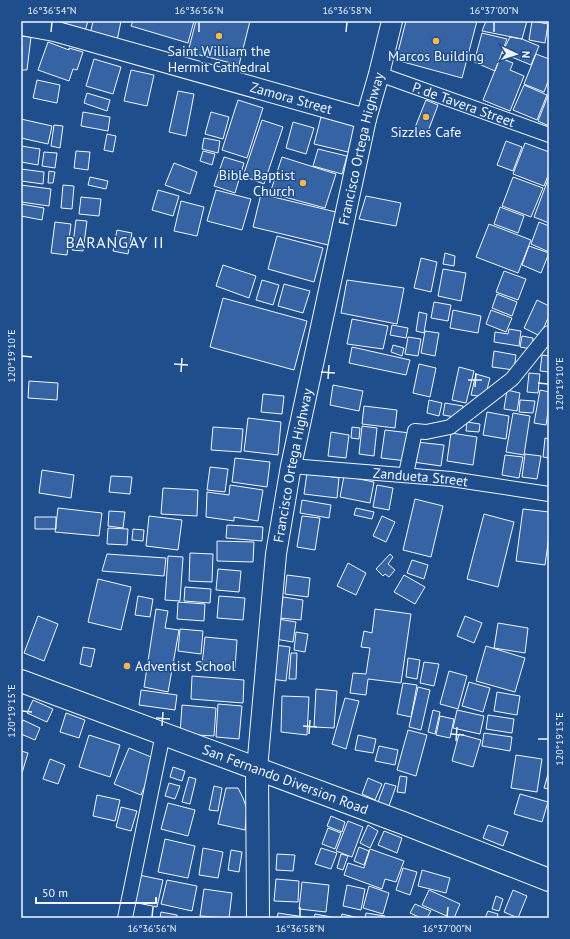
<svg xmlns="http://www.w3.org/2000/svg" width="570" height="939" viewBox="0 0 570 939" font-family="'PT Sans',sans-serif">
	<style>
		.building { fill: #3563a3; stroke: #f2f6ff }
		.lines { fill: none; stroke-linecap: round; stroke-linejoin: round }
		.street-casing { stroke: #f2f6ff; stroke-width: 16 }
		.secondary-casing { stroke: #f2f6ff; stroke-width: 22 }
		.primary-casing { stroke: #f2f6ff; stroke-width: 24 }
		.highway-casing { stroke: #f2f6ff; stroke-width: 24 }
		.street { stroke: #1f4e8c; stroke-width: 14 }
		.secondary { stroke: #1f4e8c; stroke-width: 20 }
		.primary { stroke: #1f4e8c; stroke-width: 22 }
		.highway { stroke: #1f4e8c; stroke-width: 22 }
		.ticks { fill: none; stroke: #f2f6ff; stroke-width: 1.5 }
		.poi-dot { fill: #ffb74d; stroke: #1f4e8c; stroke-width: 1.5 }
		.labels { text-anchor: middle; dominant-baseline: central; stroke-width: 3; stroke-linejoin: round; paint-order: stroke }
		.poi-label { font-size: 14px; fill: #f2f6ff; stroke: #1f4e8c }
		.street-label { font-size: 14px; fill: #f2f6ff; stroke: #1f4e8c }
		.quarter-label { font-size: 16px; letter-spacing: 1px; fill: #f2f6ff; stroke: #1f4e8c }
		.neatline { fill: none; stroke: #f2f6ff; stroke-width: 1.5 }
		.ticks-label { font-size: 10px; text-anchor: middle; fill: #f2f6ff }
	</style>
	<rect width="100%" height="100%" fill="#1f4e8c"/>
	<!-- building -->
	<path class="building" d="M64 21H88L85 31 63 25Z
		M93 21H121L117 41 90 35Z
		M133 21H194L188 43 131 26Z
		M196 21H250L239 65 188 52Z
		M406 21H477L462 78 396 60Z
		M486 21H527L522 39 482 31Z
		M532 21 548 24 545 43 529 40Z
		M482 33 507 39 495 71 474 62Z
		M21 36 31 37 27 70H21L22 46 21 45Z
		M510 37 522 39 539 46 531 65 502 53Z
		M48 42 69 50V48L83 52 77 70 73 69 69 81 38 70Z
		M536 54 549 59V79L544 92 524 84Z
		M500 58 513 63 510 70 524 76 510 111 483 100Z
		M94 59 121 67 113 94 86 86Z
		M131 70 154 75 147 106 124 101Z
		M37 80 60 85 57 103 33 98Z
		M524 85 547 95 537 120 513 110Z
		M178 91 194 94 186 136 169 132Z
		M87 93 110 100 107 111 84 103Z
		M549 93V126L538 121Z
		M238 100 263 108 247 158 222 150Z
		M426 100 438 105 427 134 414 130Z
		M83 112 110 117 108 131 81 126Z
		M211 112 229 117 223 139 205 134Z
		M321 117 355 126 348 152 314 144Z
		M21 119 52 126 48 144 21 138Z
		M262 120 283 127 264 184 243 176Z
		M293 122 314 128 306 154 286 148Z
		M54 125 63 126 60 148 51 146Z
		M107 134 116 136 113 152 104 150Z
		M204 138 220 141 218 153 202 149Z
		M506 141 522 147 513 171 497 165Z
		M525 143 549 152V173L544 186 513 174Z
		M21 146 40 149 38 165 21 162Z
		M318 149 347 156 342 174 313 166Z
		M76 151 90 152 88 170 74 168Z
		M203 151 215 154 212 165 200 161Z
		M44 152 57 153 55 168 42 166Z
		M224 157 244 163 235 193 214 186Z
		M282 157 336 174 325 208 270 193Z
		M174 163 197 172 190 194 165 185Z
		M21 169 44 172 43 184 21 181Z
		M49 171 55 172 53 183H48Z
		M90 177 108 181 106 189 88 185Z
		M513 177 543 188 531 217 502 206Z
		M549 177V223L534 217Z
		M21 185 51 189 49 206 21 202Z
		M63 185 74 186 72 209 61 208Z
		M158 190 179 196 173 216 152 210Z
		M216 190 251 199 242 230 207 221Z
		M261 194 336 212 328 245 253 227Z
		M366 196 401 203 396 226 359 219Z
		M81 197 101 199 99 216 79 214Z
		M181 201 204 207 197 236 174 231Z
		M21 204 44 208 42 220 21 216Z
		M500 207 524 216 518 233 494 224Z
		M76 220 87 221 83 251 72 250Z
		M55 222 71 224 67 255 51 253Z
		M539 222 549 226V252L531 244Z
		M489 224 531 240 518 273 476 257Z
		M117 230 132 233 128 254 113 251Z
		M277 236 323 248 314 282 268 269Z
		M529 246 549 253 541 273 522 265Z
		M445 253 455 256 454 266 443 264Z
		M421 258 437 262 431 292 414 288Z
		M223 265 256 276 249 298 216 286Z
		M443 269 466 273 461 301 438 296Z
		M504 271 526 279 518 300 496 292Z
		M262 280 279 285 273 305 256 300Z
		M347 280 404 288 397 324 341 313Z
		M284 284 310 291 303 313 278 306Z
		M497 294 517 302 512 316 492 308Z
		M223 298 307 321 294 370 210 347Z
		M537 300 549 306V316L540 336 524 328Z
		M434 302 451 305 448 321 431 318Z
		M453 310 481 316 478 333 450 328Z
		M491 310 512 318 506 332 486 324Z
		M419 312 427 314 424 333 416 331Z
		M352 319 388 326 383 349 347 344Z
		M392 325 408 328 406 338 390 335Z
		M509 329 521 331 519 346 494 342 495 332 508 334Z
		M425 331 439 333 435 356 421 353Z
		M522 336 533 338 532 349 520 347Z
		M408 337 421 339 418 356 405 354Z
		M393 345 404 348 402 356 391 352Z
		M352 347 410 360 406 375 349 363Z
		M494 351 516 355 514 370 492 367Z
		M542 355 549 356V372L540 371Z
		M419 364 436 368 430 397 413 393Z
		M459 367 474 371 466 403 452 400Z
		M529 373 540 374 538 393 527 392Z
		M476 374 490 378 485 397 471 395Z
		M29 381 58 383 57 400 28 398Z
		M333 385 363 391 359 411 330 405Z
		M507 390 520 393 517 411 504 409Z
		M540 390 549 392V406L546 425 534 423Z
		M263 394 284 396 282 414 261 412Z
		M429 400 442 403 439 416 427 413Z
		M520 400 535 401 533 413 519 412Z
		M445 403 463 406 461 418 443 415Z
		M364 406 397 410 395 428 362 424Z
		M487 412 509 416 506 439 483 435Z
		M513 413 530 416 524 455 506 452Z
		M248 418 281 422 278 455 244 451Z
		M467 422 480 424 479 432 466 431Z
		M362 426 377 428 374 456 359 454Z
		M213 427 243 429 241 452 211 450Z
		M352 427 360 428 359 439 351 438Z
		M385 430 410 433 407 461 381 458Z
		M331 432 349 435 346 458 328 456Z
		M451 433 477 437 473 465 447 461Z
		M545 438 549 439V458L543 457Z
		M416 442 444 445 441 466 413 462Z
		M525 454 541 456 537 479 522 477Z
		M505 455 523 457 519 478 502 475Z
		M235 458 270 462 267 487 232 482Z
		M210 467 228 469 225 492 207 490Z
		M42 470 74 475 71 498 39 493Z
		M307 473 339 478 337 498 304 494Z
		M111 476 132 477 130 494 109 492Z
		M344 476 374 482 370 503 340 497Z
		M230 485 263 490 258 521 234 517V521L206 517 207 492 229 495Z
		M377 485 393 488 389 510 373 507Z
		M163 488 198 490 197 516 161 514Z
		M415 499 443 506 431 557 403 550Z
		M302 500 331 505 329 518 300 513Z
		M58 508 102 513 99 536 55 532Z
		M356 508 374 512 372 519 354 515Z
		M523 509 549 512V536L545 565 516 561Z
		M109 511 125 512 123 528 108 526Z
		M484 514 514 522 498 587 467 579Z
		M149 516 182 520 178 550 146 546Z
		M302 516 320 518 315 550 297 547Z
		M382 516 395 522 386 542 373 536Z
		M35 517H56V529H35Z
		M227 525 263 527 262 541 226 538Z
		M108 528 128 529 127 545 107 544Z
		M133 529 144 530 143 541 132 540Z
		M217 541 254 542 253 562 217 561Z
		M190 553 213 554 212 582 189 581Z
		M107 554 166 558 164 576 102 571Z
		M390 554 393 557 388 564 395 570 389 577 385 574 383 576 376 569Z
		M168 556 183 557 180 601 165 600Z
		M412 560 428 565 424 579 407 573Z
		M348 563 366 573 356 595 337 586Z
		M218 569 241 571 239 592 216 590Z
		M287 575 310 578 308 597 285 594Z
		M404 575 425 587 415 604 394 592Z
		M98 579 131 587 121 630 88 622Z
		M185 587 211 589 210 603 184 601Z
		M138 596 153 599 150 617 135 615Z
		M219 596 245 598 243 620 217 618Z
		M283 597 303 600 301 620 280 618Z
		M178 602 205 604 204 621 177 619Z
		M156 609 168 611 165 628 179 630 168 692 144 687Z
		M375 609 411 614 401 683 368 679 366 695 350 693 353 673 366 674 370 648 361 647 364 631 372 633Z
		M38 616 58 624 44 661 24 653Z
		M465 616 482 623 474 643 457 636Z
		M278 619 296 622 293 642 275 639Z
		M498 623 528 628 525 653 494 648Z
		M180 629 203 631 201 654 178 651Z
		M296 632 308 634 305 652 294 650Z
		M205 637 237 640 235 668 202 665Z
		M275 645 290 647 286 681 271 679Z
		M486 646 525 658 515 692 476 681Z
		M83 647 95 649 91 667 80 664Z
		M291 653H297L296 679H289Z
		M408 658 420 660 417 679 406 677Z
		M424 662 439 664 434 686 420 683Z
		M449 671 467 676 458 709 440 704Z
		M192 676 244 680 243 703 191 699Z
		M469 682 490 688 483 712 462 706Z
		M403 683 417 685 411 717 397 714Z
		M418 687 430 690 421 730 409 727Z
		M316 689 337 691 334 728 314 727Z
		M141 690 177 695 175 710 139 705Z
		M497 692 520 696 517 715 494 711Z
		M282 696 309 697 307 735 281 732Z
		M345 698 359 701 346 749 332 744Z
		M33 700 53 709 47 722 27 713Z
		M218 704 242 706 239 739 216 737Z
		M182 705 216 708 214 736 180 734Z
		M433 710 440 712 435 734 428 732Z
		M457 710 484 716 480 734 453 728Z
		M66 713 85 720 79 738 60 732Z
		M488 715 514 719 512 733 486 729Z
		M440 716 454 719 450 738 436 735Z
		M23 720 40 728 35 740 21 734V726Z
		M408 730 427 735 416 776 397 770Z
		M484 733 512 737 510 751 482 746Z
		M459 734 481 740 473 767 452 761Z
		M89 735 120 745 110 777 79 767Z
		M358 735 376 739 373 753 355 750Z
		M379 746 398 750 395 765 375 761Z
		M129 748 156 759 141 795 114 784Z
		M21 751 28 753 22 773H21Z
		M516 755 542 759 537 792 511 788Z
		M50 759 65 765 58 784 43 779Z
		M173 767 185 771 182 781 170 777Z
		M549 771V789L544 788Z
		M400 776 407 777 405 793 397 792Z
		M189 777 196 779 190 804 182 802Z
		M368 778 382 784 375 800 362 794Z
		M169 783 180 786 175 799 165 796Z
		M385 783 396 786 389 806 378 802Z
		M214 786 222 788 218 811 209 810Z
		M226 788H238L243 798 247 809 245 830 218 824Z
		M520 794 548 802 542 822 514 814Z
		M97 795 120 800 115 821 93 816Z
		M168 803 195 810 188 836 161 829Z
		M121 807 137 811 131 831 116 827Z
		M331 816 345 822 342 832 327 826Z
		M348 821 363 827 352 857 336 851Z
		M368 825 378 831 370 848 360 843Z
		M488 825 508 832 503 846 483 838Z
		M328 828 341 833 335 849 322 844Z
		M384 831 402 838 397 853 378 845Z
		M165 839 195 846 188 878 158 872Z
		M359 847 369 851 364 865 354 861Z
		M203 848 223 852 218 878 199 875Z
		M321 848 337 853 331 869 315 864Z
		M370 849 404 861 396 882 385 879 382 889 344 875 348 863 364 868Z
		M231 850 242 852 239 872 228 870Z
		M277 854 295 855 293 871 276 870Z
		M341 854 348 856 343 870 337 868Z
		M403 868 417 872 410 895 396 890Z
		M422 870 450 878 446 893 418 886Z
		M139 875 163 880 157 907 133 902Z
		M276 879 299 881 298 902 274 901Z
		M167 880 197 886 192 911 161 904Z
		M302 882 329 885 326 912 299 909Z
		M347 885 365 889 361 910 343 906Z
		M369 886 389 893 383 914 363 908Z
		M204 889 232 893 229 918 200 916Z
		M429 890 460 904 454 918H451L422 905Z
		M513 890 527 896 518 918 504 912Z
		M496 896 503 899 499 911 492 909Z
		M415 904 431 911 427 918H421L410 913Z
		M488 911 498 914 497 918H485Z
		M161 912 177 915V918H160Z
		M278 913 311 918H277Z
		M366 913 385 916 384 918H365Z
		M315 914 337 918H314Z
		M342 914 359 918H341Z"/>
	<g class="lines">
		<defs>
			<g id="street">
				<path id="s1" d="M379 74 549 135"/>
				<path id="s2" d="M291 466 451 479 549 494"/>
				<path d="M406 474 415 431 426 432 450 427 512 379 549 333"/>
				<path d="M125 918 163 734"/>
			</g>
			<g id="secondary">
				<path id="s3" d="M21 25 54 31 366 119"/>
				<path id="s4" d="M257 769 276 554 291 466 366 119 379 74 392 21"/>
			</g>
			<path id="primary" d="M257 769 258 918"/>
			<g id="highway">
				<path id="s5" d="M21 681 403 823 549 880"/>
			</g>
		</defs>
		<!-- street casing -->
		<use href="#street" class="street-casing"/>
		<!-- secondary casing -->
		<use href="#secondary" class="secondary-casing"/>
		<!-- primary casing -->
		<use href="#primary" class="primary-casing"/>
		<!-- highway casing -->
		<use href="#highway" class="highway-casing"/>
		<!-- street -->
		<use href="#street" class="street"/>
		<!-- secondary -->
		<use href="#secondary" class="secondary"/>
		<!-- primary -->
		<use href="#primary" class="primary"/>
		<!-- highway -->
		<use href="#highway" class="highway"/>
	</g>
	<!-- ticks -->
	<path class="ticks" d="M51 32 52 22M199 32V22M346 32 347 22M494 32V22M22 356 32 357M174 364 188 365M181 372 182 358M321 372 335 373M328 379 329 365M468 380H482M538 383 548 384M475 387 476 373M22 711 32 712M156 718 170 719M162 726 163 712M303 726 317 727M309 734 310 720M450 734 464 735M538 739H548M456 741 457 727M152 917 153 907M300 917V907M447 917 448 907"/>
	<!-- markers -->
	<g class="poi-dot">
		<circle cx="219" cy="36" r="4"/>
		<circle cx="436" cy="41" r="4"/>
		<circle cx="426" cy="117" r="4"/>
		<circle cx="303" cy="183" r="4"/>
		<circle cx="127" cy="666" r="4"/>
	</g>
	<g class="labels">
		<!-- poi labels -->
		<g class="poi-label">
			<text x="219" y="51">Saint William the<tspan x="219" dy="16">Hermit Cathedral</tspan></text>
			<text x="436" y="56">Marcos Building</text>
			<text x="426" y="132">Sizzles Cafe</text>
			<text x="295" y="175" text-anchor="end">Bible Baptist<tspan x="295" dy="16">Church</tspan></text>
			<text x="135" y="666" text-anchor="start">Adventist School</text>
		</g>
		<!-- street labels -->
		<g class="street-label">
			<text stroke="none"><textPath href="#s3" startOffset="280">Zamora Street</textPath></text>
			<text stroke="none"><textPath href="#s1" startOffset="90">P. de Tavera Street</textPath></text>
			<text stroke="none"><textPath href="#s4" startOffset="630">Francisco Ortega Highway</textPath></text>
			<text stroke="none"><textPath href="#s4" startOffset="306">Francisco Ortega Highway</textPath></text>
			<text stroke="none"><textPath href="#s2" startOffset="130">Zandueta Street</textPath></text>
			<text stroke="none"><textPath href="#s5" startOffset="282">San Fernando Diversion Road</textPath></text>
		</g>
		<!-- quarter labels -->
		<g class="quarter-label">
			<text x="115" y="242">BARANGAY II</text>
		</g>
	</g>
	<!-- border -->
	<rect width="570" height="939" fill="none" stroke="#1f4e8c" stroke-width="44"/>
	<!-- north arrow -->
	<g transform="translate(516 54) rotate(93)" stroke="#1f4e8c" stroke-width="3" paint-order="stroke">
	<path d="M0-3L7 15L0 10L-7 15Z" fill="#f2f6ff"/>
	<text y="-6" font-size="11" font-weight="bold" text-anchor="middle" fill="#f2f6ff">N</text>
	</g>
	<!-- scale -->
	<path d="M36 897v6h120v-6" fill="none" stroke="#f2f6ff" stroke-width="2"/>
	<text x="42" y="897" font-size="12" fill="#f2f6ff" stroke="#1f4e8c" stroke-width="3" paint-order="stroke">50 m</text>
	<rect x="22" y="22" width="526" height="895" class="neatline"/>
	<g class="ticks-label">
		<text x="52" y="14">16°36'54"N</text>
		<text x="199" y="14">16°36'56"N</text>
		<text x="347" y="14">16°36'58"N</text>
		<text x="494" y="14">16°37'00"N</text>
		<text transform="translate(11 356) rotate(-90)" y="4">120°19'10"E</text>
		<text transform="translate(559 384) rotate(-90)" y="4">120°19'10"E</text>
		<text transform="translate(11 711) rotate(-90)" y="4">120°19'15"E</text>
		<text transform="translate(559 739) rotate(-90)" y="4">120°19'15"E</text>
		<text x="152" y="932">16°36'56"N</text>
		<text x="300" y="932">16°36'58"N</text>
		<text x="447" y="932">16°37'00"N</text>
	</g>
</svg>
